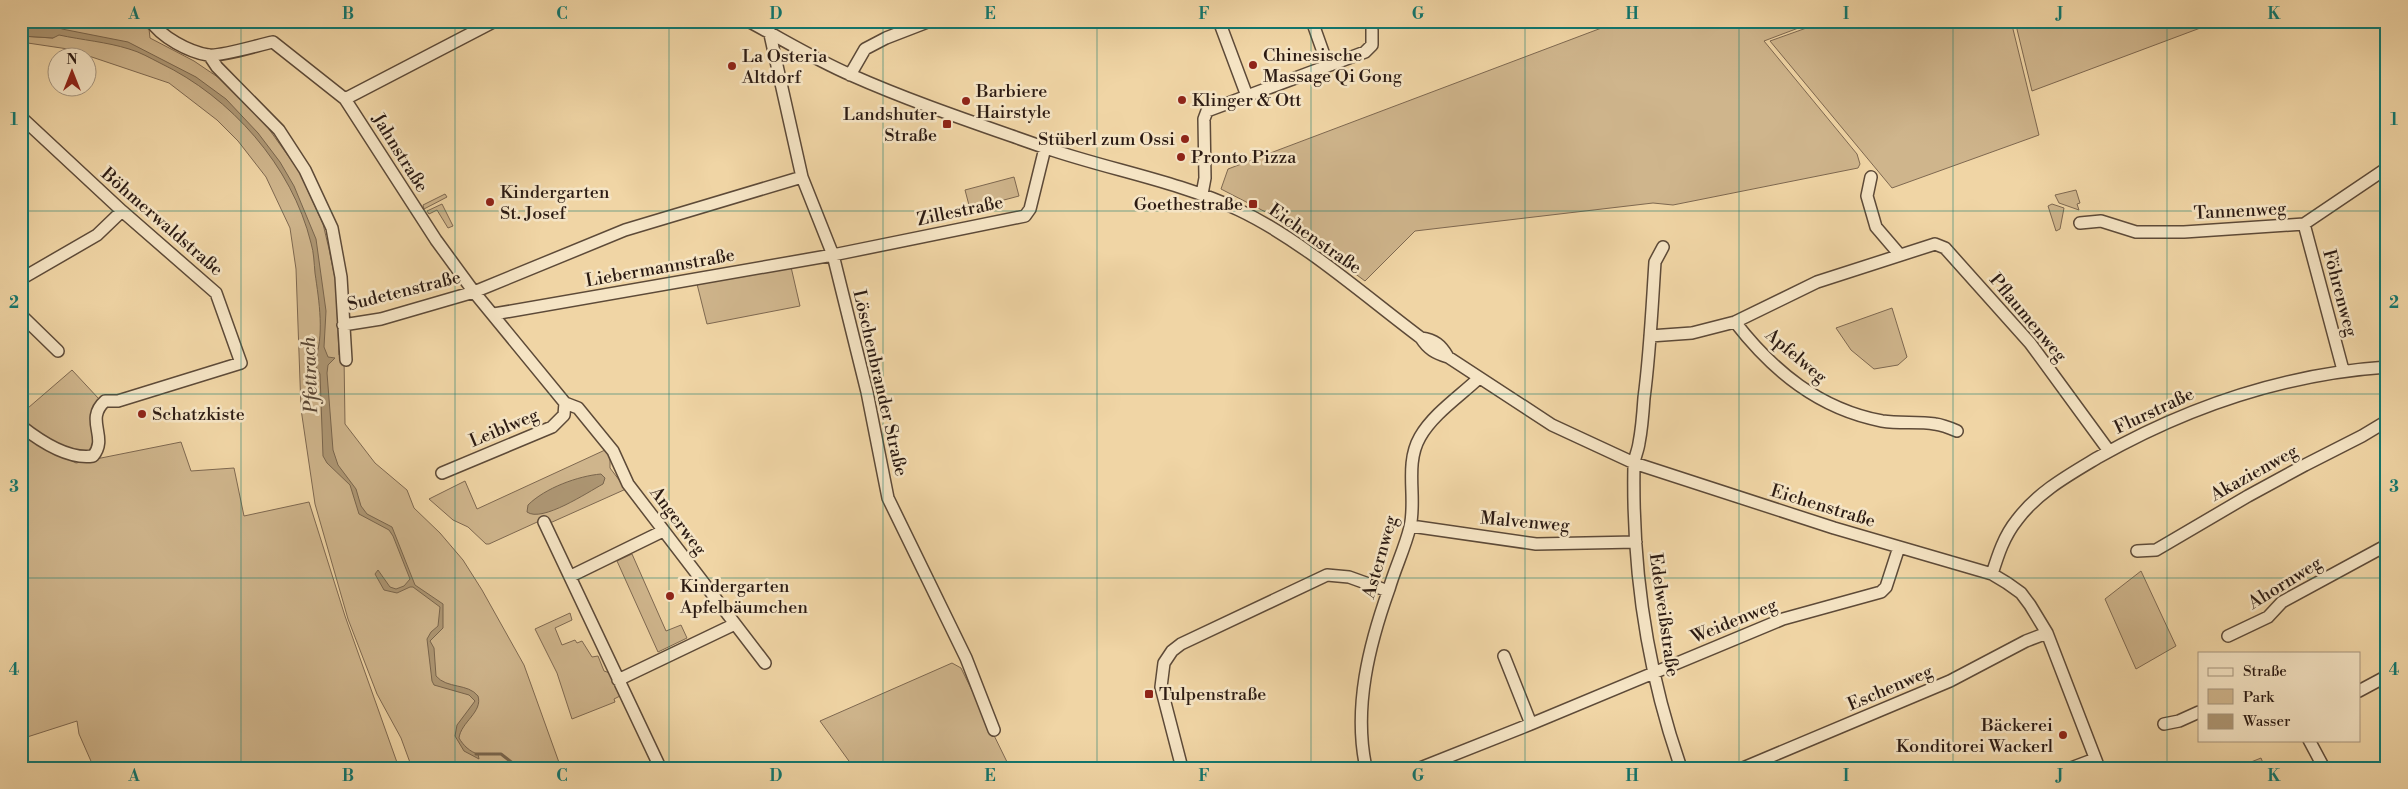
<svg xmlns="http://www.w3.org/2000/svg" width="2408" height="789" viewBox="0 0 2408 789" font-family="'Libre Bodoni',serif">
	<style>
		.green { fill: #cfb58c; stroke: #7e6850 }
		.water { fill: #ad9673; stroke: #79654d }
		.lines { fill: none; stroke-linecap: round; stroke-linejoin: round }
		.stream { stroke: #79654d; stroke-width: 3 }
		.minor-casing { stroke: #5d4a38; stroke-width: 14 }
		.minor { stroke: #f5e4c4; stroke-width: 11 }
		.grid { fill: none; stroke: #0f766e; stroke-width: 1; stroke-opacity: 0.55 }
		.poi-dot { fill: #8f2418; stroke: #f5e4c4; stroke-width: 2 }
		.labels { text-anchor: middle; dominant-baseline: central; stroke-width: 5; stroke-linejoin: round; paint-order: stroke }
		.poi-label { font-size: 18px; fill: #2c1b13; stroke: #f5e4c4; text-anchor: start }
		.street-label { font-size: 18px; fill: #2c1b13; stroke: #f5e4c4 }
		.water-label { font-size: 19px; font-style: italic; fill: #594635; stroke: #f5e4c4 }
		.neatline { fill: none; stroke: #0f766e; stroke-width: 2 }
		.grid-label { font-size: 16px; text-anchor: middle; font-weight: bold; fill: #0f766e }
	</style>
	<rect width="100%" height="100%" fill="#f0d5a5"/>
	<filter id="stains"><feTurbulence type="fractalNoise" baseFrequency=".004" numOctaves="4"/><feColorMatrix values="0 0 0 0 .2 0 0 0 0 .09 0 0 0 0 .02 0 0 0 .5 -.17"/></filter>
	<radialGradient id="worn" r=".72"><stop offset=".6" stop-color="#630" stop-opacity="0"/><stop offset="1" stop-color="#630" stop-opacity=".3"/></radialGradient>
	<!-- green -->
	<path class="green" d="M46 21H115L149 29 150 38 194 61 231 86 261 118 299 171 323 224 329 249 336 283 339 355 344 356 345 424 375 463 407 490 414 508 440 533 463 560 482 590 524 665 561 768H412L401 738 377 694 348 619 315 504 301 409 296 269 290 228 266 177 238 141 217 120 169 83 68 49 21 42V36L53 38 58 26Z
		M1620 21H1817L1764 41 1857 154 1860 164 1858 168 1673 205 1653 203 1415 231 1365 281 1285 222 1221 189 1228 169Z
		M1826 21H2011L2039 135 1892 188 1770 41Z
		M2015 21H2219L2032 91Z
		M1014 177 1019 196 970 209 965 190Z
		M2076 190 2080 203 2077 204 2079 210 2059 203 2055 195Z
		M445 194 447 197 424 209 423 205Z
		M442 204 453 226 448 228 437 210 429 214 427 211Z
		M2052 204 2064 208 2060 229 2056 231 2048 206Z
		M791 267 800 306 707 324 697 284Z
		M1892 308 1907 357 1898 365 1874 369 1851 350 1836 328Z
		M72 370 99 399 91 419 94 442 93 449C75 459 34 433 21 420V414Z
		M21 434 76 463 181 442 191 471 234 468 244 516 309 502 345 616 399 768H94L79 734 77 721 21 739Z
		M605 450 610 456V468L626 489 550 523 546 518 489 544H486L468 527 453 520 429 499 465 481 477 509Z
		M632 554 666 631 681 625 687 638 658 652 617 561Z
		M2141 571 2176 646 2136 669 2105 599Z
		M570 613 572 620 555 628 562 645 575 640 577 643 582 641 592 657 598 656 604 671 610 673 620 696 614 699 615 702 572 719 557 673 535 629Z
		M952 663 961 668 1010 768H854L820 721Z
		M2261 758 2265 768H2236Z"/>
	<!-- water -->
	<path class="water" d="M21 21H46L62 29 128 42 196 77 226 99 258 133 280 162 294 186 316 239 326 311 324 347 328 357 335 358 328 365 327 373 333 450 338 465 356 489 361 506 367 514 392 527 415 585 443 604V628L430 641 434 648 436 676C447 689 468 683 478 696 483 712 461 722 459 738 463 745 470 752 478 754L479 759 464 751 455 736 457 725 475 701 469 695 434 685 432 681 427 639 431 632 438 626 440 607 413 587H410L397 593 384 590 375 574 378 570 390 587 396 589 404 586 410 579 393 536 389 530 359 514 350 485 327 463 323 456 320 374 314 363C325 336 319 301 315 273 314 263 314 253 311 243 292 166 231 97 160 63 150 58 140 52 129 49 107 42 82 40 59 35L53 38 21 36Z
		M601 474 605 478 603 484C588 492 542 523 527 512L528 505C545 488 578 476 601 474Z"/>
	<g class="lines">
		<!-- stream -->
		<path class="stream" d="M476 754H501L519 768"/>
		<defs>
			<path id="minor" d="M151 21C161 37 189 52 208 55 220 57 258 45 273 42L345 99 436 240 474 292 565 403
				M748 21C782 39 816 60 851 75 914 103 981 125 1046 148 1110 170 1178 181 1239 210 1302 240 1365 296 1421 338 1428 349 1435 353 1448 357L1552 425 1634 463 1834 528 1992 574 2007 583 2021 593 2030 605 2047 633 2099 768
				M767 21 802 177 833 255 867 392 888 498 966 658 994 730
				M1219 21 1247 96
				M1312 21 1328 66
				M209 55 217 67 279 130 305 170 332 228 341 277 346 360
				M850 75 865 49 886 38 930 21
				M345 99 495 21
				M21 117 122 211 216 293 241 363 118 401H105C84 420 109 437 93 456 68 460 40 441 21 426
				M1871 177 1867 196 1876 227 1900 255
				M1202 194 1205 178 1204 119 1207 111 1365 52 1372 45V28L1375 21
				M2080 223 2101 221 2136 232H2184L2304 224 2387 168
				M2304 224 2343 370
				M1663 247 1655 262C1652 307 1650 353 1644 398 1643 413 1642 428 1639 443 1638 451 1634 458 1634 465 1632 568 1647 671 1681 768
				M21 279 97 235 122 211
				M494 314 833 255 1025 216 1030 209 1045 148
				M21 315 58 351
				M1735 322C1773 371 1819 409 1882 421 1900 424 1918 421 1935 424 1943 425 1950 428 1957 431
				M343 325 381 319 474 292 625 230 802 177
				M1650 336 1692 333 1735 322 1817 282 1935 244 1945 248 2030 343 2109 451
				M1421 338C1435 340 1441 345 1448 357
				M565 403 578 408 613 451 628 484 765 663
				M442 473 552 427 564 415 565 403
				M544 522 658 763
				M1411 526 1536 544 1636 542
				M2137 551 2156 550 2248 496 2305 465 2362 436 2387 421
				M1992 574C1998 555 2004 536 2017 520 2038 492 2067 476 2097 458 2187 407 2283 374 2387 367
				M571 576 663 531
				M2228 636 2268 617 2282 602 2387 545
				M1504 656 1531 724
				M618 680 735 624
				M2359 691 2387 676
				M2164 724 2179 721 2199 712
				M2309 740 2324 768
				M1182 768 1161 687 1164 663 1172 651 1181 644 1327 575 1349 577 1388 591
				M1366 768C1353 708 1369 645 1389 589 1395 568 1405 548 1410 527 1417 498 1404 465 1420 437 1433 414 1460 396 1479 378
				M1420 768 1531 724 1783 619 1881 592 1886 587 1899 547
				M1743 768 1950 681 2026 641 2047 633
				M2071 768 2095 759"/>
		</defs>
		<!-- minor casing -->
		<use href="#minor" class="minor-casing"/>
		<!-- minor -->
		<use href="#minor" class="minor"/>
	</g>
	<!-- grid -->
	<path class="grid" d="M241 21V768M455 21V768M669 21V768M883 21V768M1097 21V768M1311 21V768M1525 21V768M1739 21V768M1953 21V768M2167 21V768M21 211H2387M21 394H2387M21 578H2387"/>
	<!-- markers -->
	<g class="poi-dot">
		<circle cx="1253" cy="65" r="5"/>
		<circle cx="732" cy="66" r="5"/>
		<circle cx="1182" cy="100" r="5"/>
		<circle cx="966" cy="101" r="5"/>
		<rect x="942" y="119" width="10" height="10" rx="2.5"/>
		<circle cx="1185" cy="139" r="5"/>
		<circle cx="1181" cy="157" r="5"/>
		<circle cx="490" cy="202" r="5"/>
		<rect x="1248" y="199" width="10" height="10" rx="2.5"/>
		<circle cx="142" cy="414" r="5"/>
		<circle cx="670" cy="596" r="5"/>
		<rect x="1144" y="689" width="10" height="10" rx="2.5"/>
		<circle cx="2063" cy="735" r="5"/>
	</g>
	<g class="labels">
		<!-- poi labels -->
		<g class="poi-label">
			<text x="1263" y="55">Chinesische<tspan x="1263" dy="21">Massage Qi Gong</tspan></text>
			<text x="742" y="56">La Osteria<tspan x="742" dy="21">Altdorf</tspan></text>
			<text x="976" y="91">Barbiere<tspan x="976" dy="21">Hairstyle</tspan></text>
			<text x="1192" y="100">Klinger &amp; Ott</text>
			<text x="937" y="114" text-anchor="end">Landshuter<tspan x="937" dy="21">Straße</tspan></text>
			<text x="1175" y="139" text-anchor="end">Stüberl zum Ossi</text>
			<text x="1191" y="157">Pronto Pizza</text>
			<text x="500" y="192">Kindergarten<tspan x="500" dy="21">St. Josef</tspan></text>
			<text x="1243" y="204" text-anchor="end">Goethestraße</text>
			<text x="152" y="414">Schatzkiste</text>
			<text x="680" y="586">Kindergarten<tspan x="680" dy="21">Apfelbäumchen</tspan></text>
			<text x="1159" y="694">Tulpenstraße</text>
			<text x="2053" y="725" text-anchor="end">Bäckerei<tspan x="2053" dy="21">Konditorei Wackerl</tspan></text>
		</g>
		<!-- street labels -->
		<g class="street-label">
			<text transform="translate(400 153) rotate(58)">Jahnstraße</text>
			<text transform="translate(960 211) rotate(-12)">Zillestraße</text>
			<text transform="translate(2240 211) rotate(-3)">Tannenweg</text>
			<text transform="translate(162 222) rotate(41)">Böhmerwaldstraße</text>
			<text transform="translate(1315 239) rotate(35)">Eichenstraße</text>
			<text transform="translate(660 268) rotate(-10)">Liebermannstraße</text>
			<text transform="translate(404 291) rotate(-14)">Sudetenstraße</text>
			<text transform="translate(2340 293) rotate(75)">Föhrenweg</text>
			<text transform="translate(2028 318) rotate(50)">Pflaumenweg</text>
			<text transform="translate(1796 356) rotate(40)">Apfelweg</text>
			<text transform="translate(880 383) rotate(77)">Löschenbrander Straße</text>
			<text transform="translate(2154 411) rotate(-25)">Flurstraße</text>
			<text transform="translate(504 428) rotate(-23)">Leiblweg</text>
			<text transform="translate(2254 473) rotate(-29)">Akazienweg</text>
			<text transform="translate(1823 506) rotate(17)">Eichenstraße</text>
			<text transform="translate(678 521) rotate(53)">Angerweg</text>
			<text transform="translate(1525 522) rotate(5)">Malvenweg</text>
			<text transform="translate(1380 557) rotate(-74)">Asternweg</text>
			<text transform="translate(2285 583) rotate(-32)">Ahornweg</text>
			<text transform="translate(1664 615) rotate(82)">Edelweißstraße</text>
			<text transform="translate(1734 621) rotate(-22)">Weidenweg</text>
			<text transform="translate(1890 688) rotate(-23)">Eschenweg</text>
		</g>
		<!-- water labels -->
		<g class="water-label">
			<text transform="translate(310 375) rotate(-92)">Pfettrach</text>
		</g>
	</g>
	<!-- margin -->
	<rect width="2408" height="789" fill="none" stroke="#f0d5a5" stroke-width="55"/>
	<!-- legend -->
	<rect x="2198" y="652" width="162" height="90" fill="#f5e4c4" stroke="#a5947d"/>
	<rect x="2208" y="668" width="25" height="8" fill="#f5e4c4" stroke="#a5947d"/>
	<text x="2243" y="676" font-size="15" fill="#2c1b13">Straße</text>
	<rect x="2208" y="689" width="25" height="15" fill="#cfb58c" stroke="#a5947d"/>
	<text x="2243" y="702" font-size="15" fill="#2c1b13">Park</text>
	<rect x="2208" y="714" width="25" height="15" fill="#ad9673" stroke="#a5947d"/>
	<text x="2243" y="726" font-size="15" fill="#2c1b13">Wasser</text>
	<!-- north arrow -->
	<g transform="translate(72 72)"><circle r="24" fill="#f5e4c4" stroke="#a5947d"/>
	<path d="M0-4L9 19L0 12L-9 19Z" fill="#8f2418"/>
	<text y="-8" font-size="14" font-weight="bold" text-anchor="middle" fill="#2c1b13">N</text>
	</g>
	<rect x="28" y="28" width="2352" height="734" class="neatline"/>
	<g class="grid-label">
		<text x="134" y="19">A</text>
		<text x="348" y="19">B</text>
		<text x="562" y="19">C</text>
		<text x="776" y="19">D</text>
		<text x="990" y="19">E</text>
		<text x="1204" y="19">F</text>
		<text x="1418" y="19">G</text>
		<text x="1632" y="19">H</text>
		<text x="1846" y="19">I</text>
		<text x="2060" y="19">J</text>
		<text x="2274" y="19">K</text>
		<text x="14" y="125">1</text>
		<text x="2394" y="125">1</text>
		<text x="14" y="308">2</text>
		<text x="2394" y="308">2</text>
		<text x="14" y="492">3</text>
		<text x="2394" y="492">3</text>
		<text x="14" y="675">4</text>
		<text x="2394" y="675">4</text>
		<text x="134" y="781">A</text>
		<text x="348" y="781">B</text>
		<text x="562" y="781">C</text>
		<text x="776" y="781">D</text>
		<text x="990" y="781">E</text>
		<text x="1204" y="781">F</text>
		<text x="1418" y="781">G</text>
		<text x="1632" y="781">H</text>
		<text x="1846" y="781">I</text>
		<text x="2060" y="781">J</text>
		<text x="2274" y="781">K</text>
	</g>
	<rect width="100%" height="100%" filter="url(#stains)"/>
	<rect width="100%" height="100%" fill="url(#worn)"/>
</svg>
